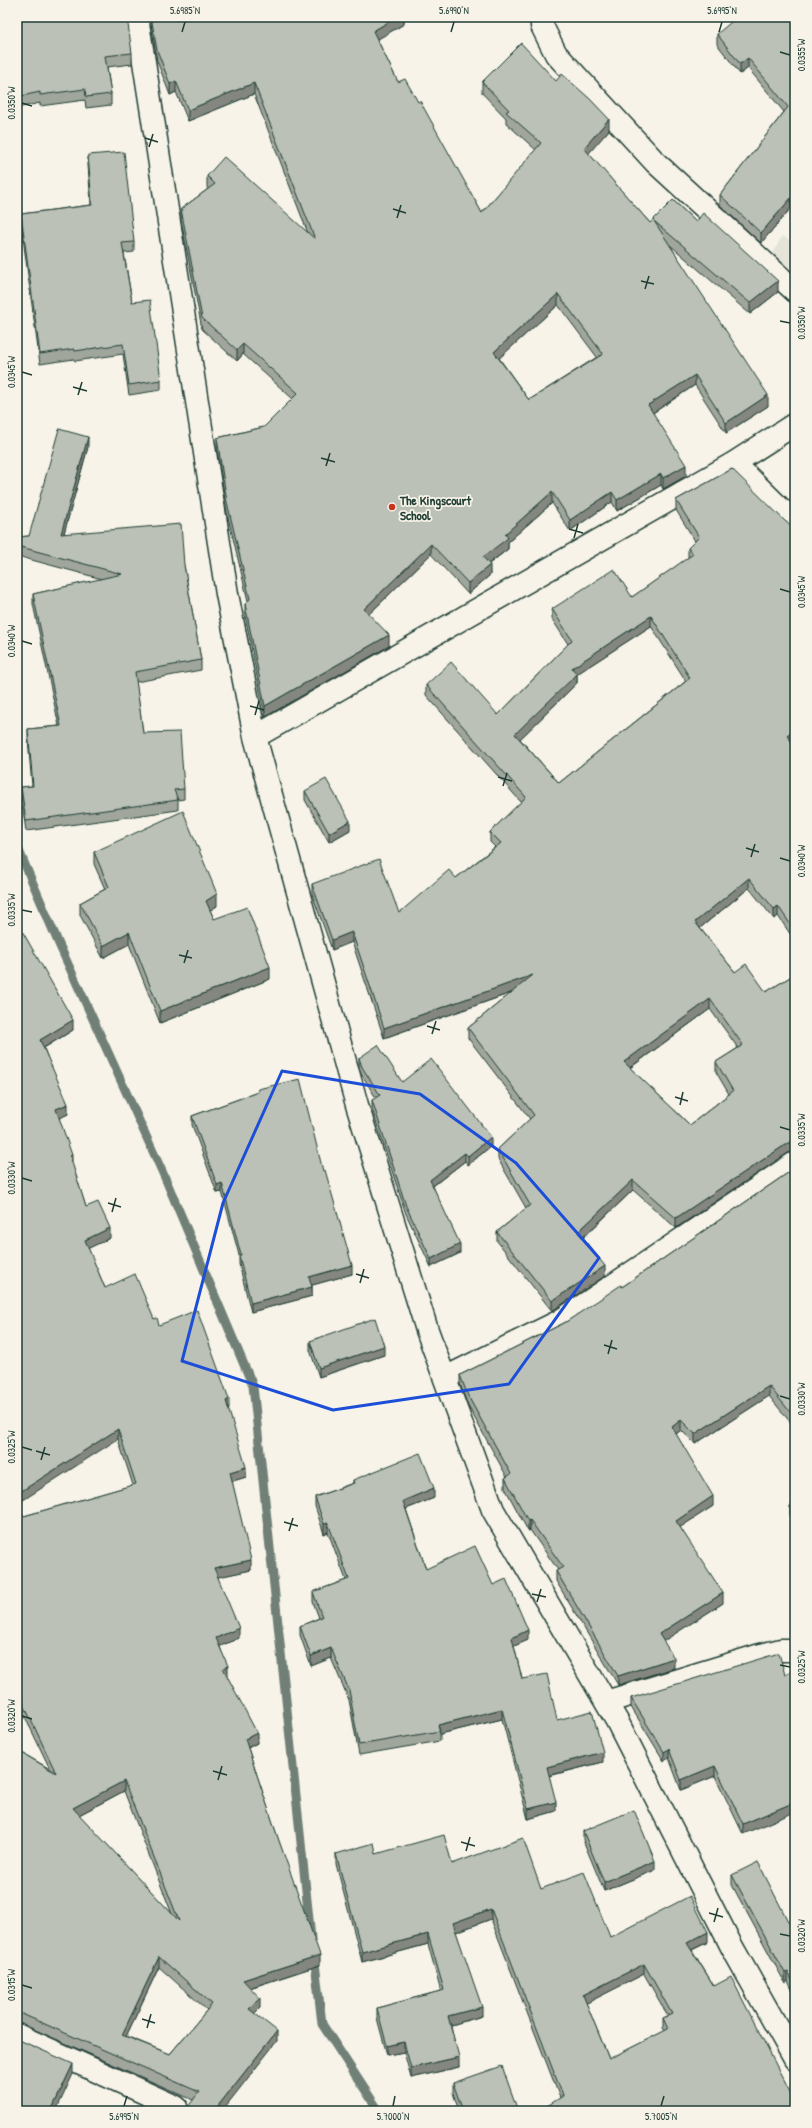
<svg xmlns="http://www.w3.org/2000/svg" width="812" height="2128" viewBox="0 0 812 2128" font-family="'Patrick Hand',sans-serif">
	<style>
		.built { fill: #e5e4d9 }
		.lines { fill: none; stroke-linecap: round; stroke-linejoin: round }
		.stream { stroke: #6f8077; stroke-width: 9 }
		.minor-casing { stroke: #1f3d34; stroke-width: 25 }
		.minor { stroke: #f7f3e8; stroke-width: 22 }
		.wall { fill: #a1a69d; stroke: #1f3d34; fill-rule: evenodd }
		.shaded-wall { fill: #83877f; stroke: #1f3d34 }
		.building { fill: #bbc1b6; stroke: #1f3d34; fill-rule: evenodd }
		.marked { fill: none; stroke: #1d4ed8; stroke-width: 3; stroke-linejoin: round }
		.ticks { fill: none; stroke: #1f3d34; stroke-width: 1.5 }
		.poi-dot { fill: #c8321e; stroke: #f7f3e8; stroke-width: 1.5 }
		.labels { text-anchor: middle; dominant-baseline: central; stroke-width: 3.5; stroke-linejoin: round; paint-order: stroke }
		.poi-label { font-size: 13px; font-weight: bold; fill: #1f3d34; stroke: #f7f3e8; text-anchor: start }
		.neatline { fill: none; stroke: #1f3d34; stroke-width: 1.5 }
		.ticks-label { font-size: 10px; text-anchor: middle; fill: #1f3d34 }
	</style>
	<rect width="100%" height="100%" fill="#f7f3e8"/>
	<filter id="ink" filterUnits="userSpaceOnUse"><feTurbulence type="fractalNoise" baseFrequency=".025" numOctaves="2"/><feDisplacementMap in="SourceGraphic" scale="8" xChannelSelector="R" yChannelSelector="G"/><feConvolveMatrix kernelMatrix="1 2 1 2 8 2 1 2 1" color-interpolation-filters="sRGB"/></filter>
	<g filter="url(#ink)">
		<!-- built -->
		<path class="built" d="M782 236 795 243V276L769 261Z"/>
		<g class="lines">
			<!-- stream -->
			<path class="stream" d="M17 846 58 942 166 1180 253 1386 311 1938
				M314 1954 322 2024 379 2111"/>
			<defs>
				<path id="minor" d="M137 17 227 594 255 737 357 1105 427 1330 493 1510 617 1721 732 1947 795 2059
					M542 17V26L556 54 656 163 795 291
					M734 463 795 523
					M255 737 734 463 795 424
					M445 1378 560 1321 795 1163
					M606 1702 757 1656 781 1650H795
					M17 2035 176 2107"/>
			</defs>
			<!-- minor casing -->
			<use href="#minor" class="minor-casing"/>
			<!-- minor -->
			<use href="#minor" class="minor"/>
		</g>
		<!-- wall -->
		<path class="wall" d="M17 17 132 53V64L107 67 111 94V105L86 108 85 100 40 106V103L17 108Z
			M150 17H404V24L377 39 398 82 418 102 482 213 536 150 506 123V118L482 93V82L556 81 609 130 588 153 650 223 673 200 696 222 778 292 750 314 670 245 768 406 726 433 695 385 653 413 686 476 663 489 661 485 617 511 612 502 570 531 552 503 508 542V549L489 564 490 575 468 594 431 554 369 614 389 646 265 717 245 615V604L248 601 227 513 217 449V438L264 427 293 399 243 354 237 361 202 329 181 220V209L208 189 207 187V176L308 233 254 94 188 121 176 92 170 95 157 61ZM558 305 597 357 529 400 499 358Z
			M795 17V210L791 208 761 243 720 205V195L784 112 748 68 740 74 717 44V34Z
			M88 155 134 242V252L124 253 132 302 161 380V390L129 395 123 354 75 361 74 359 40 364 21 224V214L91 205 88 165Z
			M795 340V353L793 352V342Z
			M88 447 64 533 184 565 201 660V670L136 682 143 733 184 789V799L178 800V810L26 831 21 797V787L32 786 28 739V729L59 726 33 604V594L102 579 17 556V537L29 536Z
			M732 469 792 742 795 747V941L778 916 774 919 749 888 700 928 735 972 766 992 795 974V1151H794L788 1153 676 1228 633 1190 583 1238 605 1276 552 1311 497 1241V1232L526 1208 498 1159V1149L530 1119 468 1038V1028L511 993 384 1038 352 942 332 950 312 894V884L399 913 456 878 495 847 490 842V832L521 802 426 695V685L498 715 568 644 552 619V609L632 597 688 558V548L695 541 676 510V500ZM651 626 686 681 559 783 520 739 577 683V674ZM710 1009 738 1048 716 1062V1072L729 1094 690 1125 630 1068Z
			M795 494V506L794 505V495Z
			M305 791 350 830 329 842 305 800Z
			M94 852 217 906 210 910 214 919 270 979 160 1023 129 944 103 958 80 915V903L105 889 94 864Z
			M17 922 73 1030 44 1048 68 1114 59 1118 72 1164 86 1207 110 1238 88 1248 105 1288 154 1319 229 1409 228 1410 246 1477 232 1481 251 1570 217 1577 239 1638 220 1646 228 1676 227 1677 257 1743 248 1748 320 1965 250 1988 260 2008 254 2014 277 2041 193 2100 22 2024 17 2023V1750L50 1769 17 1700V1518L133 1485 118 1439ZM124 1791 172 1914 79 1815ZM159 1967 207 2010 170 2054 126 2036Z
			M359 1058 402 1082 491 1146 468 1165 465 1161 433 1186 460 1253 431 1267 406 1214 372 1109V1100L376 1098 362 1075 359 1067Z
			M258 1089 323 1171 352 1274 312 1285V1296L251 1312 239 1264V1255L222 1192 217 1193 192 1125V1116L258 1092Z
			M795 1168V1428L769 1396 695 1444 681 1430 676 1434 713 1506 680 1527 723 1603 663 1641 674 1668 618 1685 556 1581V1571L558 1570 530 1530 528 1531 505 1488V1478L507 1477 468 1406 460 1384V1375L566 1322 622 1287Z
			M310 1341 384 1355 319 1377 310 1350Z
			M353 1480 434 1498 406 1509 426 1569 493 1585 528 1640 514 1646 522 1679 557 1720 603 1762 549 1776 556 1811 528 1819 502 1719 440 1734V1741L359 1755 349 1700 331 1658 311 1666 300 1635V1626L319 1618 313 1602V1592L346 1580 328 1532 324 1534 315 1506V1497L353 1483Z
			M795 1502V1522L790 1515V1506Z
			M785 1675 743 1834 715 1776 681 1790 669 1758 664 1761 631 1707V1698Z
			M583 1831 655 1870 604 1891 583 1840Z
			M336 1854H376L452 1864 541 1889 610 1937 708 1942 692 1950 714 1986 795 2102 560 2098 491 1919 456 1932 482 2016 451 2025 459 2067 411 2078 404 2052 387 2055 377 2018V2008L441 1991 428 1944 362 1962 336 1864ZM644 1974 668 2016 663 2018V2028L665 2031 609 2059 586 2003Z
			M732 1875 795 1935V1996L788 1981 785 1983 732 1885Z
			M453 2083 518 2111H459L453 2093Z"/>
		<!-- shaded-wall -->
		<path class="shaded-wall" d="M397 17H404V24L373 42V31Z
			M748 58V68L740 74V64Z
			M176 81V92L170 95V84Z
			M254 83V94L188 121V110Z
			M609 119V130L584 159V148Z
			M791 198V208L761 243V233Z
			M778 281V292L750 314V303Z
			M558 294V305L494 363V352Z
			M243 344V354L237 361V350Z
			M695 375V385L648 416V405Z
			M768 395V406L726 433V423Z
			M88 437V447L61 544V534Z
			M686 465V476L663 489V478Z
			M661 474V485L617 511V500Z
			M552 492V503L508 542V549L483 568V557L505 534Z
			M612 492V502L570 531V520Z
			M431 544V554L364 619V609Z
			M490 565V575L468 594V583Z
			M651 616V626L577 674V683L515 744V734L572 668Z
			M389 635V646L265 717V706Z
			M795 729V739L787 745V735Z
			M350 821V830L329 842V833Z
			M749 878V888L695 932V922Z
			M217 894V906L206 913V901Z
			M778 906V916L774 919V909Z
			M129 932V944L103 958V946Z
			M352 932V942L332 950V940Z
			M270 967V979L160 1023V1011Z
			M533 975V985L384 1038V1028Z
			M710 999V1009L624 1072V1062Z
			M73 1020V1030L40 1050V1040Z
			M68 1104V1114L56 1120V1109Z
			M491 1137V1146L468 1165V1156Z
			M794 1141V1151L788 1153 676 1228V1218L788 1143Z
			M465 1153V1161L430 1188V1180Z
			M72 1155V1165L70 1156Z
			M633 1180V1190L578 1242V1232Z
			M222 1183V1192L217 1193V1185Z
			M110 1228V1238L85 1250V1240Z
			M460 1244V1253L431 1267V1259Z
			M352 1265V1274L309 1286V1277Z
			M605 1266V1276L552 1311V1301Z
			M312 1287V1296L251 1312V1303Z
			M384 1346V1355L319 1377V1368Z
			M769 1386V1396L695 1444V1434Z
			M229 1399V1409L226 1411V1401Z
			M681 1420V1430L672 1437V1427Z
			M118 1429V1439L17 1504V1494Z
			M246 1467V1477L230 1482V1472Z
			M434 1488V1498L403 1510V1501Z
			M713 1496V1506L676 1530V1521Z
			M530 1520V1530L528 1531V1521Z
			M328 1523V1532L324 1534V1524Z
			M251 1560V1570L214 1578V1568Z
			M723 1593V1603L659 1644V1634Z
			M239 1628V1638L216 1648V1638Z
			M528 1630V1640L512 1647V1638Z
			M331 1648V1658L311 1666V1656Z
			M674 1658V1668L618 1685V1676Z
			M228 1666V1676L223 1679V1668Z
			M502 1709V1719L440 1734 438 1725Z
			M257 1733V1743L245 1749V1739Z
			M669 1749V1758L664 1761V1752Z
			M603 1752V1762L547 1776V1767Z
			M715 1766V1776L681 1790V1780Z
			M124 1781V1791L73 1818V1808Z
			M556 1802V1811L528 1819V1809Z
			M795 1802V1812L743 1834V1824Z
			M655 1861V1870L604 1891V1882Z
			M491 1909V1919L453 1933V1923Z
			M708 1932V1942L687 1952V1943Z
			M428 1934V1944L362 1962V1952Z
			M320 1955V1965L243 1990V1980Z
			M159 1957V1967L122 2045V2035Z
			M644 1964V1974L583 2005V1995Z
			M788 1972V1981L785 1983V1973Z
			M260 1998V2008L249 2019V2009Z
			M482 2007V2016L448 2026V2016Z
			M277 2031V2041L222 2111H214Z
			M404 2042V2052L387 2055V2046Z
			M459 2057V2067L411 2078V2068Z
			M73 2064V2074L56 2111H51Z"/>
		<!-- building -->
		<path class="building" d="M17 17H127L132 53 105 56 111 94 86 97 85 89 40 95V92L17 97Z
			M151 17H397L373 31 398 82 405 79 418 102 420 101 482 213 541 143 506 112 509 110 482 82 521 43 556 81 562 74 590 99 609 119 584 148 650 223 673 200 696 222 703 213 778 281 750 303 654 221 768 395 726 423 695 375 648 405 686 465 663 478 661 474 617 500 612 492 570 520 552 492 505 534 508 538 483 557 490 565 468 583 431 544 364 609 389 635 265 706 245 604 250 599 227 502 217 438 264 427 298 393 243 344 237 350 202 318 181 209 215 184 207 176 224 157 315 239 254 83 188 110 176 81 170 84 157 50ZM558 294 603 354 529 400 494 352Z
			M737 17H795V200L791 198 761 233 720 195 788 107 748 58 740 64 717 34Z
			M124 152 134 242 122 243 132 302 150 300 161 380 129 385 123 344 75 351 74 349 40 354 21 214 92 205 88 155Z
			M59 429 88 437 61 534 181 524 184 565 201 660 135 672 143 733 180 732 184 789 174 790 178 800 26 821 21 787 33 786 28 729 61 726 33 594 122 574 17 546V537L29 536Z
			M732 469 786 522 792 525H795V595L793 596 795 598V729L787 735 795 747V931L778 906 774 909 749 878 695 922 735 972 746 964 766 992 795 974V1141H794L788 1143 676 1218 633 1180 578 1232 605 1266 552 1301 497 1232 530 1205 498 1149 534 1115 468 1028 533 975 384 1028 352 932 332 940 312 884 379 859 399 913 449 870 456 878 501 843 490 832 526 797 426 685 451 662 498 715 572 640 552 609 614 569 632 597 693 554 688 548 699 537 676 500ZM651 616 690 678 559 783 515 734 577 674 572 668ZM710 999 743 1045 716 1062 733 1091 690 1125 624 1062Z
			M326 779 350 821 329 833 305 791Z
			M183 811 217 894 206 901 214 919 247 907 270 967 160 1011 129 932 103 946 80 903 109 887 94 852Z
			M17 922 73 1020 40 1040 68 1104 56 1109 72 1155 70 1156 86 1207 98 1202 110 1228 85 1240 105 1288 135 1274 154 1319 157 1318 159 1325 197 1310 229 1399 226 1401 246 1467 230 1472 251 1560 214 1568 239 1628 216 1638 228 1666 223 1668 257 1733 245 1739 278 1838 320 1955 243 1980 260 1998 249 2009 277 2031 214 2111H185L199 2092 22 2014 17 2013V1750L56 1773 17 1690V1518L136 1484 118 1429 17 1494ZM124 1781 179 1921 73 1808ZM159 1957 212 2004 170 2054 122 2035Z
			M378 1045 402 1082 431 1059 491 1137 468 1156 465 1153 430 1180 460 1244 431 1259 406 1206 372 1100 380 1095 362 1067 359 1058Z
			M300 1079 323 1171 325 1170 352 1265 309 1277 312 1287 251 1303 239 1255H241L222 1183 217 1185 192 1116 258 1092V1089Z
			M795 1168V1418L769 1386 695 1434 681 1420 672 1427 713 1496 676 1521 723 1593 659 1634 674 1658 618 1676 556 1571 563 1567 530 1520 528 1521 505 1478 511 1474 468 1396 460 1375 566 1322 621 1285 622 1287Z
			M375 1318 384 1346 319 1368 310 1341Z
			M420 1453 434 1488 403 1501 426 1569 475 1546 493 1585 506 1579 528 1630 512 1638 522 1679 547 1674 557 1720 592 1711 603 1752 547 1767 556 1802 528 1809 502 1709 438 1725 440 1731 359 1745 349 1690 331 1648 311 1656 300 1626 322 1617 313 1592 349 1579 328 1523 324 1524 315 1497 354 1483 353 1480Z
			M795 1502V1512L790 1506Z
			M779 1653 785 1675 795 1670V1802L743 1824 715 1766 681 1780 669 1749 664 1752 631 1698Z
			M634 1810 655 1861 604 1882 583 1831Z
			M444 1835 452 1864 523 1838 541 1889 584 1872 610 1937 690 1896 708 1932 687 1943 714 1986 731 1977 795 2102V2111H539L563 2096 491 1909 453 1923 482 2007 448 2016 459 2057 411 2068 404 2042 387 2046 377 2008 444 1990 428 1934 362 1952 336 1854 374 1843 376 1854ZM644 1964 672 2014 663 2018 668 2029 609 2059 583 1995Z
			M758 1862 795 1935V1986L788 1972 785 1973 732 1875Z
			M17 2039 73 2064 51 2111H17Z
			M502 2066 518 2111H463L453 2083Z"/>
	</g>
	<!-- marked area -->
	<path class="marked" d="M282 1071 420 1094 516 1163 599 1258 509 1384 333 1410 182 1361 223 1203Z"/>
	<!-- ticks -->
	<path class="ticks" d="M182 32 185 22M451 32 454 22M719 32 722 22M780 52 790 55M22 103 32 106M145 138 158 142M149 147 153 134M393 209 406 213M397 218 401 205M641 281 654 284M645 289 649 276M780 321 790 323M22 372 32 375M73 387 87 391M78 395 82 382M321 458 335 462M326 466 330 453M569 529 583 533M574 538 578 524M780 589 790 592M22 641 32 644M250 706 264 710M255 715 259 701M498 777 512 781M503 786 507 773M746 848 759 852M751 857 755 844M780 858 790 861M22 910 32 912M179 955 192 958M184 963 188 950M427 1026 440 1030M432 1034 436 1021M675 1097 688 1101M680 1105 683 1092M780 1127 790 1130M22 1178 32 1181M108 1203 121 1207M112 1212 116 1198M356 1274 369 1278M360 1283 364 1269M604 1345 617 1349M608 1354 612 1340M780 1396 790 1399M22 1447 32 1450M36 1451 50 1455M41 1460 45 1447M284 1522 298 1526M289 1531 293 1518M532 1594 546 1597M537 1602 541 1589M780 1665 790 1667M22 1716 32 1719M213 1771 227 1775M218 1780 222 1766M461 1842 475 1846M466 1851 470 1837M709 1913 723 1917M714 1922 718 1908M780 1934 790 1936M22 1985 32 1988M142 2019 155 2023M147 2028 151 2014M124 2106 127 2096M393 2106 395 2096M661 2106 664 2096"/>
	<!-- markers -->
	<circle class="poi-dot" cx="392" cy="507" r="4"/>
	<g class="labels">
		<!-- poi labels -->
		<g class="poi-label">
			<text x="400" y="500">The Kingscourt<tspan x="400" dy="15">School</tspan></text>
		</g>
	</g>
	<!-- margin -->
	<rect width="812" height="2128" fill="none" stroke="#f7f3e8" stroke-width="44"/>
	<rect x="22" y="22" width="768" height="2084" class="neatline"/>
	<g class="ticks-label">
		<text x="185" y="14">5.6985°N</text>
		<text x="454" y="14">5.6990°N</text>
		<text x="722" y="14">5.6995°N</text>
		<text transform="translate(801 55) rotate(-90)" y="4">0.0355°W</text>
		<text transform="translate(11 103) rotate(-90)" y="4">0.0350°W</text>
		<text transform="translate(801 323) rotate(-90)" y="4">0.0350°W</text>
		<text transform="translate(11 372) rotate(-90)" y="4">0.0345°W</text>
		<text transform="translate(801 592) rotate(-90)" y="4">0.0345°W</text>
		<text transform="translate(11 641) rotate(-90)" y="4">0.0340°W</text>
		<text transform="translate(801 861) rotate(-90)" y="4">0.0340°W</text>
		<text transform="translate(11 910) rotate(-90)" y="4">0.0335°W</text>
		<text transform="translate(801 1130) rotate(-90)" y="4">0.0335°W</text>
		<text transform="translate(11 1178) rotate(-90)" y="4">0.0330°W</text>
		<text transform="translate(801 1399) rotate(-90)" y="4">0.0330°W</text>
		<text transform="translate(11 1447) rotate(-90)" y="4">0.0325°W</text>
		<text transform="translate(801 1667) rotate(-90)" y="4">0.0325°W</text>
		<text transform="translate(11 1716) rotate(-90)" y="4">0.0320°W</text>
		<text transform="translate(801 1936) rotate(-90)" y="4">0.0320°W</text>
		<text transform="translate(11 1985) rotate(-90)" y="4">0.0315°W</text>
		<text x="124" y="2120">5.6995°N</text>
		<text x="393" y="2120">5.7000°N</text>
		<text x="661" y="2120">5.7005°N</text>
	</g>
</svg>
